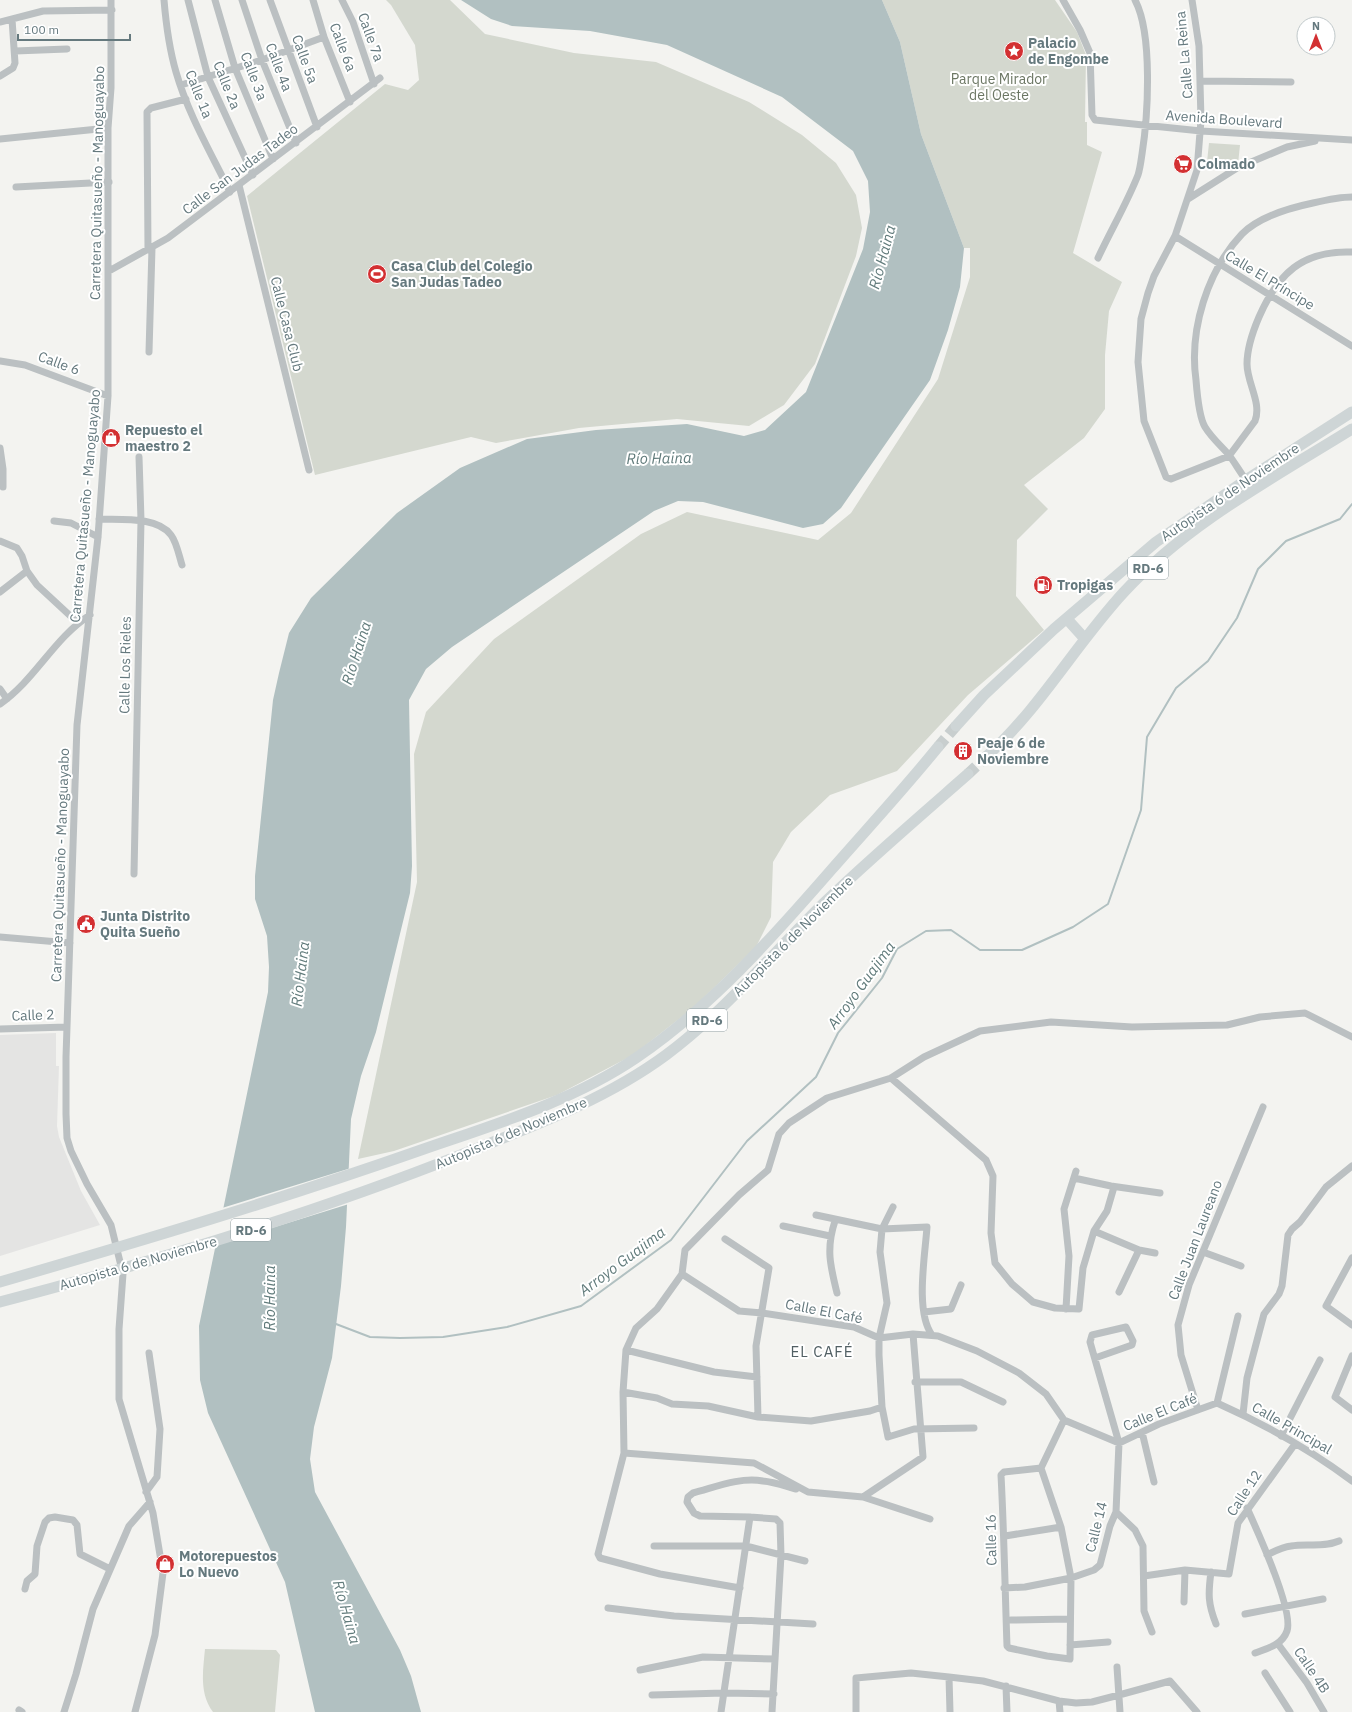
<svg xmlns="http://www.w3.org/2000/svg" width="1352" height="1712" viewBox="0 0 1352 1712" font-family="'IBM Plex Sans',sans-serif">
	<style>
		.built { fill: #e4e4e3 }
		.green { fill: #d4d8cf }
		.water { fill: #b1c0c1 }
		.pier { fill: #f3f3f0 }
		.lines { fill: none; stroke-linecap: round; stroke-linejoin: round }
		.stream { stroke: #b1c0c1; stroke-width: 2 }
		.highway-tunnel { stroke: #c8cece; stroke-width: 11; stroke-dasharray: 11 5.5; stroke-linecap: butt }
		.minor { stroke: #bbc0c2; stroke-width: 7 }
		.highway { stroke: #ced5d6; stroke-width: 11 }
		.labels { text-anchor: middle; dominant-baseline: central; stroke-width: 4; stroke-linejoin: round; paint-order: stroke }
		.shield { fill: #fff; stroke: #93a1a5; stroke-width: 1 }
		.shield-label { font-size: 13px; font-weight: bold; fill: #65797e }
		.street-label { font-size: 14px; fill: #65797e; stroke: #fff }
		.poi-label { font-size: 14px; font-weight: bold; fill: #65797e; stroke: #fff; text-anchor: start }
		.park-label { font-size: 14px; fill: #6b7663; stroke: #fff }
		.water-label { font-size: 15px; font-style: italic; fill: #617b7b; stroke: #fff }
		.neighbourhood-label { font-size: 15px; letter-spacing: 1px; fill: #526064; stroke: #fff }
	</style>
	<rect width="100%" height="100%" fill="#f3f3f0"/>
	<!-- built -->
	<path class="built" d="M56 1033V1066H59L57 1126 59 1137 81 1191 100 1225 0 1256V1035Z"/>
	<!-- green -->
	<path class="green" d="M386 0H450L485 34 574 53 656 62 749 102 802 135 836 163 856 195 862 228 856 256 815 364 784 405 749 426 677 419 579 428 496 443 471 437 315 475 247 196 385 84 408 90 419 80 415 45 391 5Z
		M882 0H1055L1077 32 1086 55 1085 122H1087V145L1102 152 1073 253 1122 282 1109 311 1105 355V409L1084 438 1024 485 1048 509 1017 540 1016 596 1044 630 968 695 897 771 830 795 791 832 773 862 771 917 756 947 693 1008 633 1055 557 1095 394 1151 358 1159 417 882 414 754 426 712 494 639 641 534 687 512 818 540 851 513 938 379 970 277V248H964L921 134 900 42Z
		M1209 143 1240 145 1238 164 1207 162Z
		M205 1649 276 1650 280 1655 275 1712H213C199 1693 203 1671 205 1649Z"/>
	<!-- water -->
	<path class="water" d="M461 0H882L900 42 921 134 964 248 960 287 948 330 930 380 841 508 823 524 803 528 703 502 678 501 654 511 452 647 426 669 409 700 412 866 410 893 376 1032 361 1076 351 1119 346 1227 341 1286 332 1358 314 1427 310 1459 315 1492 400 1650 411 1676 421 1712H315L285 1582 208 1413 200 1380 199 1326 268 992 269 967 267 936 255 899V876L273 700 279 673 289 633 311 598 397 513 460 468 527 439 596 430 687 424 744 436 765 430 806 392 863 249 870 212 868 181 853 151 782 97 667 45 590 31 512 26 491 19Z"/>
	<!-- pier -->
	<path class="pier" d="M351 1168 349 1204 214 1246 222 1208Z"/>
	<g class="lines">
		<!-- stream -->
		<path class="stream" d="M336 1324 370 1337 400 1338 443 1337 507 1327 581 1306 671 1240 747 1141 816 1077 838 1033 882 978 897 949 926 931 951 930 980 950H1022L1073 927 1108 904 1141 810 1147 737 1176 688 1208 661 1237 618 1258 569 1286 541 1340 519 1352 504"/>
		<!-- highway-tunnel -->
		<path class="highway-tunnel" d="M938 747 956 726
			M968 774 988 755"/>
		<!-- minor -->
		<path class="minor" d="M111 0V88L108 128V396L98 537 77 725 66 1057V1114L67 1138 71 1151 87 1184 111 1225 123 1274 119 1329V1399L153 1513 163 1573 155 1635 135 1712
			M164 0C166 24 169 48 176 72 188 114 211 153 230 192
			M188 0 208 77 253 175
			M215 0 235 68 273 159
			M242 0 262 60 296 143
			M270 0 317 127
			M313 0 324 37 350 102
			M342 0 353 22 374 84
			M1063 0 1080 30 1090 53 1092 115 1095 120 1201 131 1352 140
			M1192 0 1199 46 1201 120 1197 170 1175 236 1154 276 1148 293 1141 319 1138 362 1144 421 1166 477 1171 479 1229 456 1255 421C1262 403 1247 383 1247 364 1247 348 1253 331 1259 317 1278 274 1302 250 1352 252
			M0 22 43 11 112 10
			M15 51 67 49
			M0 76 13 68 15 63 12 19
			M1200 81 1291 82
			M181 85 262 60 324 37
			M0 139 108 128
			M239 185 309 470
			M16 187 109 182
			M1188 199 1237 168 1287 147 1315 141
			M1175 236 1352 346
			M148 250 147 112 151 108 186 99
			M1098 258C1111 230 1127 203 1138 175 1140 169 1141 161 1142 154 1148 116 1153 34 1135 0
			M109 271 168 238 380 78
			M149 352 152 248
			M0 361 25 365 108 396
			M0 448 3 469V487
			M1246 480C1240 472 1235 463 1229 455 1221 446 1211 437 1205 427 1199 417 1197 393 1196 380 1189 330 1207 271 1242 234 1260 216 1289 208 1313 203 1326 200 1339 197 1352 197
			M99 519C120 520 157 516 171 535 177 543 179 556 182 565
			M54 521 71 523 98 537
			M0 541 17 548 22 556 27 571 37 585 78 623
			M0 592 27 571
			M0 689 7 699
			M0 704C35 680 54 638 90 615
			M134 874 141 520 139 457
			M0 937 70 943
			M0 1029 67 1027
			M891 1078 986 1160 993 1176 991 1233 995 1263 1012 1284 1033 1302 1055 1308 1079 1309 1083 1268 1094 1231 1107 1211 1114 1187
			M1074 1178 1111 1186 1160 1193
			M893 1207 882 1229 880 1252 887 1303 879 1338V1355L882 1407 888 1437 914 1429 974 1428
			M816 1215 882 1229 927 1227C925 1256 915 1312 932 1335
			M835 1221C826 1248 830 1265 837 1293
			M783 1226 830 1236
			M1094 1231 1139 1250 1155 1253
			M725 1239 769 1268 756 1346 758 1417
			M1203 1252 1241 1266
			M1352 1258 1326 1306 1352 1325
			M682 1274 739 1311 762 1313 854 1327 879 1338 913 1334 938 1336 977 1351 1019 1373 1046 1394 1064 1420 1119 1443 1159 1424 1217 1403
			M1119 1292 1139 1250
			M1066 1309 1069 1256 1064 1209 1076 1171
			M924 1312 951 1309 961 1285
			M626 1350 714 1372 757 1377
			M1352 1356 1335 1397 1352 1410
			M915 1382H961L1003 1402
			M623 1392 657 1398 672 1404 708 1406 758 1417 811 1421 870 1411 882 1407
			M1217 1403C1264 1424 1311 1450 1352 1481
			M1217 1403 1238 1316
			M1198 1410 1181 1355 1178 1325 1189 1285 1263 1107
			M1243 1414 1247 1378 1264 1314 1279 1294 1282 1286 1288 1235 1292 1229 1300 1222 1326 1187 1352 1166
			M1142 1432 1154 1482
			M1281 1436 1320 1360
			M624 1453 754 1463 808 1492 863 1497 923 1457 913 1334
			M1041 1468 1004 1472 1001 1475C1004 1532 1005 1589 1007 1646L1009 1648 1047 1656 1070 1659 1071 1578 1061 1527 1041 1468 1064 1420
			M146 1492 157 1477 160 1429 149 1353
			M863 1497 930 1519
			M1247 1508C1257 1530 1294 1611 1287 1631 1282 1645 1268 1648 1255 1653
			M1116 1512 1135 1530 1143 1546 1144 1611 1152 1632
			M1005 1536 1061 1527
			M654 1546H746L805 1561
			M1267 1555C1275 1551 1282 1547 1291 1546 1307 1543 1323 1548 1339 1541
			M1211 1572C1208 1594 1208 1604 1216 1624
			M1144 1576 1185 1570 1229 1574 1238 1523 1295 1444
			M740 1588 660 1574 600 1558 598 1554 624 1453 623 1392 626 1350 636 1328 657 1309 682 1274 685 1250 739 1195 768 1170 779 1134 789 1123 827 1098 891 1078 924 1057 980 1031 1051 1022 1132 1027 1227 1025 1260 1017 1305 1013 1352 1037
			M1004 1588 1025 1587 1071 1578 1094 1570 1100 1565 1110 1526 1116 1512 1119 1443 1090 1342 1092 1335 1126 1327 1133 1341 1132 1345 1095 1358
			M25 1589 27 1581 35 1574 37 1546 45 1522 49 1518 55 1517 73 1520 77 1525 80 1554 110 1569
			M1184 1602 1185 1570
			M608 1608 674 1616 813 1624
			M1245 1614 1323 1599
			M1011 1620 1069 1619
			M1278 1644 1307 1683 1324 1712
			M1070 1645 1108 1642
			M1117 1667 1120 1712
			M640 1670 703 1657 775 1659
			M1265 1673 1290 1712
			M949 1677 950 1712
			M1006 1686 1007 1712
			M652 1695 724 1693 774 1694
			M1059 1701 1060 1712
			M19 1710 22 1712
			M64 1712 76 1674 93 1609 129 1526 150 1502
			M721 1712 750 1517
			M772 1712 781 1555 780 1523 776 1519 750 1517 700 1516 694 1513 687 1502 688 1497 693 1493C716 1487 739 1477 763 1481 774 1482 785 1486 796 1489
			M856 1712V1678L911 1673 949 1677 983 1681 1059 1701 1076 1703 1092 1702 1119 1695 1170 1681 1197 1712"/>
		<!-- highway -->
		<path class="highway" d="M1067 619 1085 639
			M956 726 984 695 1054 629 1156 542 1246 480 1352 412
			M988 755C1040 708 1076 644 1124 592 1187 524 1273 478 1352 429
			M0 1282C141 1241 282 1199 421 1150 493 1125 571 1102 636 1058 711 1007 772 938 832 869 867 829 904 789 938 747
			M0 1302C157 1261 312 1214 463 1154 533 1126 605 1100 666 1055 725 1011 773 953 825 902 871 858 920 816 968 774"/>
	</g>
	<!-- icons -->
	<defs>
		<symbol id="sight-disc" viewBox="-11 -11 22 22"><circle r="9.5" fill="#d33032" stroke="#fff"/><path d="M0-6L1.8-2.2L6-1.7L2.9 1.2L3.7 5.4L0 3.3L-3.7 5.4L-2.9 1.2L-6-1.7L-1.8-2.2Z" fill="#fff"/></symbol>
		<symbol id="supermarket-disc" viewBox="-11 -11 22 22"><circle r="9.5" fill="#d33032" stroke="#fff"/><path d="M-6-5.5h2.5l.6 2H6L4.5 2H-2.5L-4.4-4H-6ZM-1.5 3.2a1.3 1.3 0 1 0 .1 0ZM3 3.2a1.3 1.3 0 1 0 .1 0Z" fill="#fff"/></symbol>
		<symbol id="stadium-disc" viewBox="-11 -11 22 22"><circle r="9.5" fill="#d33032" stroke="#fff"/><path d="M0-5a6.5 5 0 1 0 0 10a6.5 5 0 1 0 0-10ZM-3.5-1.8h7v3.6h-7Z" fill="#fff"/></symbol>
		<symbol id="shop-disc" viewBox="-11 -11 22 22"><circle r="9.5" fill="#d33032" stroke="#fff"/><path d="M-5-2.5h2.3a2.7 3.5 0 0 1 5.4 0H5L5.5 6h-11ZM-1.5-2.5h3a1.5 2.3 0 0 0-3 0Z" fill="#fff"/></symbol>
		<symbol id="fuel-disc" viewBox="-11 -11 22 22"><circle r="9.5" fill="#d33032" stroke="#fff"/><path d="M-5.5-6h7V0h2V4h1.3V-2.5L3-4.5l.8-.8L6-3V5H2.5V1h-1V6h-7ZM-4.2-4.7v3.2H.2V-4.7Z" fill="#fff"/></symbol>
		<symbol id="building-disc" viewBox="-11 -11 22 22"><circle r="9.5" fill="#d33032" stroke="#fff"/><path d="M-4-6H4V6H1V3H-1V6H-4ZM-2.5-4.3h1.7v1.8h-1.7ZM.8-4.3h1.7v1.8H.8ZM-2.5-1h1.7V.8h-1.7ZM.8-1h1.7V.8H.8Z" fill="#fff"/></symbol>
		<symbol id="civic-disc" viewBox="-11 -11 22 22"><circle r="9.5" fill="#d33032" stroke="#fff"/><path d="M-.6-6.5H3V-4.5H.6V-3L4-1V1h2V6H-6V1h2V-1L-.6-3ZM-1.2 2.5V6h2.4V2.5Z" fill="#fff"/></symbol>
	</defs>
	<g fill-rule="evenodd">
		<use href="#sight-disc" x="1003" y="40" width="22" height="22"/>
		<use href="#supermarket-disc" x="1172" y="153" width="22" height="22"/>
		<use href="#stadium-disc" x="366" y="263" width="22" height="22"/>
		<use href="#shop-disc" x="100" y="427" width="22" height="22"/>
		<use href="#fuel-disc" x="1032" y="574" width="22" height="22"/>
		<use href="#building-disc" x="952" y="740" width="22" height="22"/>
		<use href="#civic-disc" x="75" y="913" width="22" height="22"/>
		<use href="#shop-disc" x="154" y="1553" width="22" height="22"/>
	</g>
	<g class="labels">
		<!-- shield labels -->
		<g class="shield">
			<rect x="1128" y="557" width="40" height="22" rx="3"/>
			<rect x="687" y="1009" width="40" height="22" rx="3"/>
			<rect x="231" y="1219" width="40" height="22" rx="3"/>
		</g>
		<g class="shield-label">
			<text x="1148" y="568">RD-6</text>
			<text x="707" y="1020">RD-6</text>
			<text x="251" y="1230">RD-6</text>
		</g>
		<!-- street labels -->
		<g class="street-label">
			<text transform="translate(371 37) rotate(70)">Calle 7a</text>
			<text transform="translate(343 47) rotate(69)">Calle 6a</text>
			<text transform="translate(1184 55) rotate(-95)">Calle La Reina</text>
			<text transform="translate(305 59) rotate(70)">Calle 5a</text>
			<text transform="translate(279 67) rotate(69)">Calle 4a</text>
			<text transform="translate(254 76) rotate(69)">Calle 3a</text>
			<text transform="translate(227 85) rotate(68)">Calle 2a</text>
			<text transform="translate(199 94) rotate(68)">Calle 1a</text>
			<text transform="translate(1224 119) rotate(4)">Avenida Boulevard</text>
			<text transform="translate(240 169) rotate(-37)">Calle San Judas Tadeo</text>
			<text transform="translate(97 183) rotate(-89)">Carretera Quitasueño - Manoguayabo</text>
			<text transform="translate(1270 280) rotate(31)">Calle El Príncipe</text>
			<text transform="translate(287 324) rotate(76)">Calle Casa Club</text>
			<text transform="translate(59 363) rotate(20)">Calle 6</text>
			<text transform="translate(1230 492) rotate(-34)">Autopista 6 de Noviembre</text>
			<text transform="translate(85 506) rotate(-85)">Carretera Quitasueño - Manoguayabo</text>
			<text transform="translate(125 665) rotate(-89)">Calle Los Rieles</text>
			<text transform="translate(60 865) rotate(-88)">Carretera Quitasueño - Manoguayabo</text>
			<text transform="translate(793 936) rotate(-45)">Autopista 6 de Noviembre</text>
			<text transform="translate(33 1015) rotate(-2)">Calle 2</text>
			<text transform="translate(511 1133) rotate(-23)">Autopista 6 de Noviembre</text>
			<text transform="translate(1195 1240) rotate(-69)">Calle Juan Laureano</text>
			<text transform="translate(138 1263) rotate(-16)">Autopista 6 de Noviembre</text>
			<text transform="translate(824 1311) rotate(11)">Calle El Café</text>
			<text transform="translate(1160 1412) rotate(-22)">Calle El Café</text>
			<text transform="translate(1292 1428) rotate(30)">Calle Principal</text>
			<text transform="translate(1244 1493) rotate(-57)">Calle 12</text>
			<text transform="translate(1096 1527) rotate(-76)">Calle 14</text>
			<text transform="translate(991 1540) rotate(-91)">Calle 16</text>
			<text transform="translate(1312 1670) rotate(56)">Calle 4B</text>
		</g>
		<!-- poi labels -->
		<g class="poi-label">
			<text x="1028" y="43">Palacio<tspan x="1028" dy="16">de Engombe</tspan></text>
			<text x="1197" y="164">Colmado</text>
			<text x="391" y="266">Casa Club del Colegio<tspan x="391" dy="16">San Judas Tadeo</tspan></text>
			<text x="125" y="430">Repuesto el<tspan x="125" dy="16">maestro 2</tspan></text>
			<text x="1057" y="585">Tropigas</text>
			<text x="977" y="743">Peaje 6 de<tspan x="977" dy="16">Noviembre</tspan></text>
			<text x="100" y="916">Junta Distrito<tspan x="100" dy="16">Quita Sueño</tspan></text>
			<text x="179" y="1556">Motorepuestos<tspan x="179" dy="16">Lo Nuevo</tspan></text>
		</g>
		<!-- park labels -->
		<g class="park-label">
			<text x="999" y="79">Parque Mirador<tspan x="999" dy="16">del Oeste</tspan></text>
		</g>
		<!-- water labels -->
		<g class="water-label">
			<text transform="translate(882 257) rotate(-75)">Río Haina</text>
			<text transform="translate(659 458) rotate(-1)">Río Haina</text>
			<text transform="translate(356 653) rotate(-72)">Río Haina</text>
			<text transform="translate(300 974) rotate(-83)">Río Haina</text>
			<text transform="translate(861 985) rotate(-54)">Arroyo Guajima</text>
			<text transform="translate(622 1261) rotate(-37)">Arroyo Guajima</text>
			<text transform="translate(269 1298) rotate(-90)">Río Haina</text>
			<text transform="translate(347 1612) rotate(74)">Río Haina</text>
		</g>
		<!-- neighbourhood labels -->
		<g class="neighbourhood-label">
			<text x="822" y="1351">EL CAFÉ</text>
		</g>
	</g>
	<!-- north arrow -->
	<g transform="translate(1316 36)"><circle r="19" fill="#ffffff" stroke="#c1c9cb"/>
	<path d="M0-3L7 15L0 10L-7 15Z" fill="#d33032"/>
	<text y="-6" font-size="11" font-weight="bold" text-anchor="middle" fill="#65797e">N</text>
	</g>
	<!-- scale -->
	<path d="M18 34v6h112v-6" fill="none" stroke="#65797e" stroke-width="2"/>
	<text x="24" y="34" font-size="12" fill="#65797e" stroke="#ffffff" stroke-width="3" paint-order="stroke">100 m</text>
</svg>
